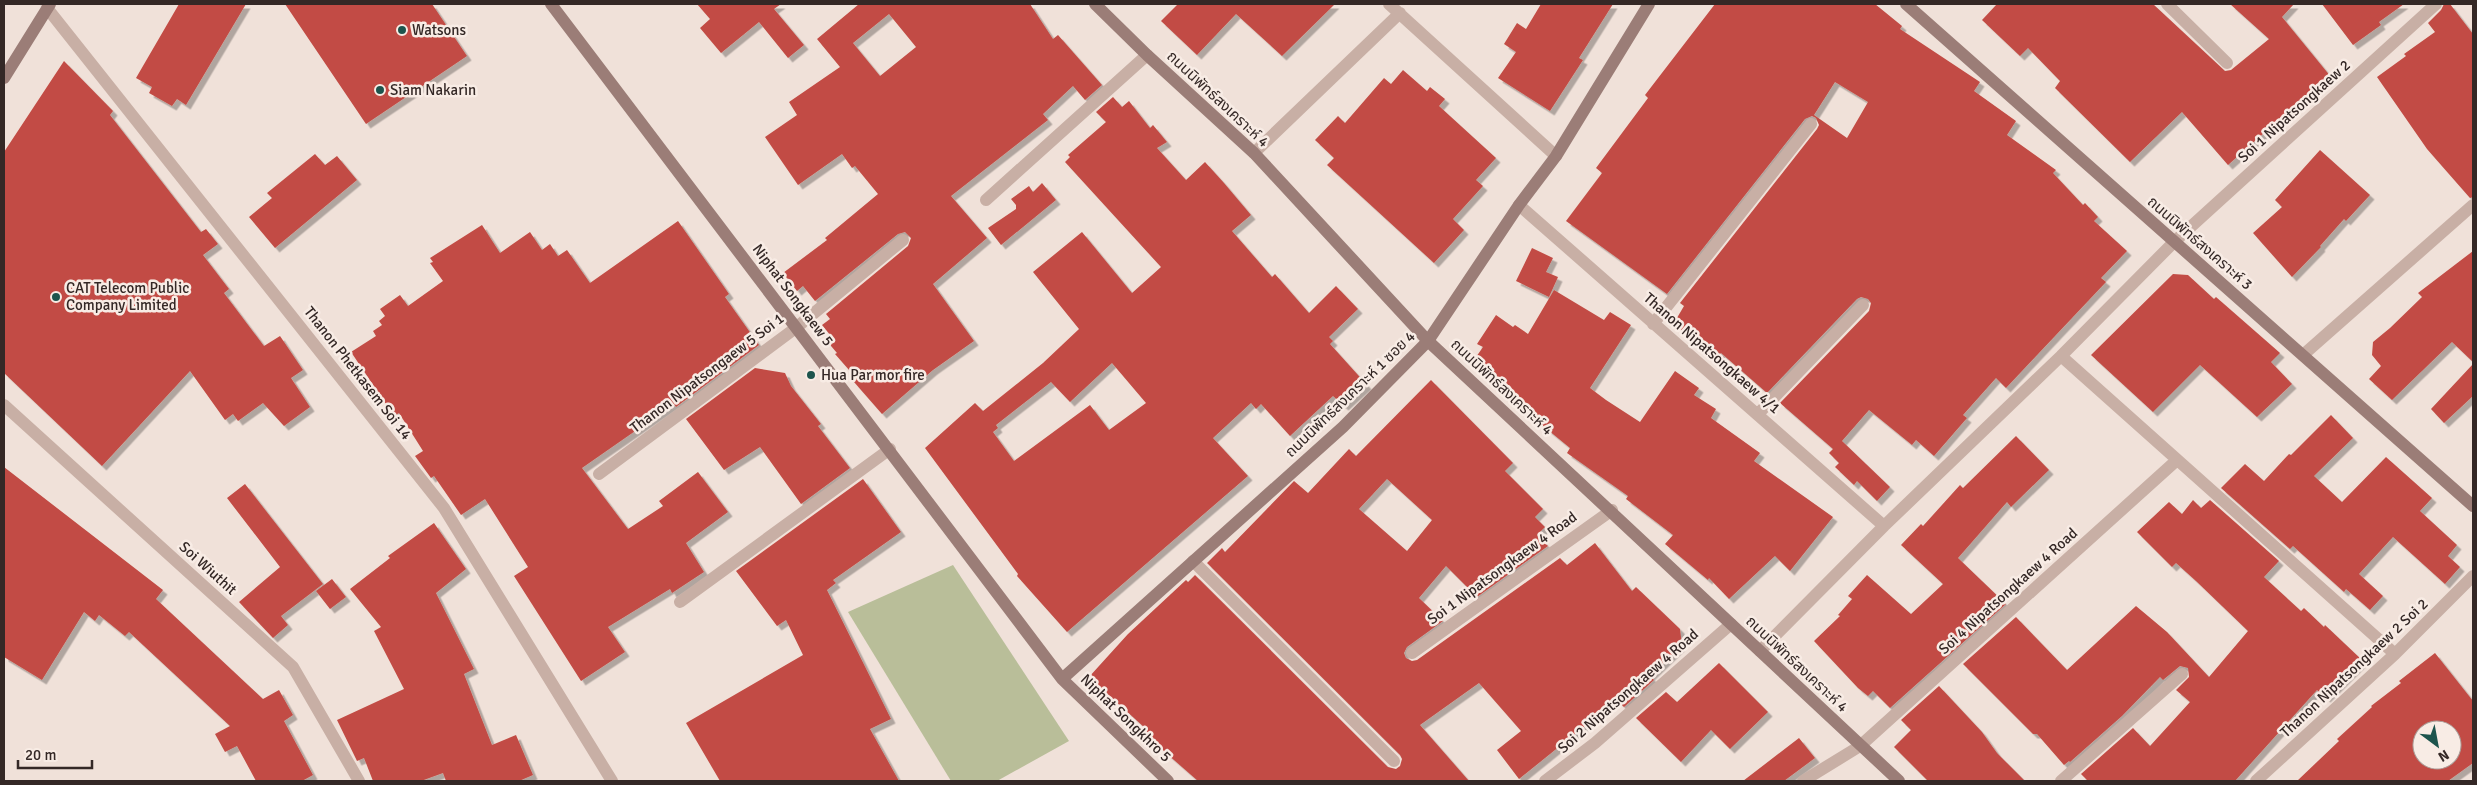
<svg xmlns="http://www.w3.org/2000/svg" width="2477" height="785" viewBox="0 0 2477 785" font-family="Signika,'Noto Sans Thai',sans-serif">
	<style>
		.green { fill: #b9be99 }
		.building { fill: #c24c44; fill-rule: evenodd; filter: url(#shadow) }
		.lines { fill: none; stroke-linecap: round; stroke-linejoin: round }
		.street { stroke: #c8afa5; stroke-width: 12 }
		.secondary { stroke: #9b7d77; stroke-width: 12 }
		.poi-dot { fill: #1d544d; stroke: #f8ece5; stroke-width: 2 }
		.labels { text-anchor: middle; dominant-baseline: central; stroke-width: 5; stroke-linejoin: round; paint-order: stroke }
		.poi-label { font-size: 15px; fill: #342826; stroke: #f8ece5; text-anchor: start }
		.street-label { font-size: 15px; fill: #342826; stroke: #f8ece5 }
	</style>
	<defs>
		<filter id="shadow"><feDropShadow dx="4.5" dy="4.5" stdDeviation="0" flood-color="#0004"/></filter>
	</defs>
	<rect width="100%" height="100%" fill="#f0e1d9"/>
	<!-- green -->
	<path class="green" d="M953 565 1069 741 997 781H951L848 612Z"/>
	<!-- building -->
	<path class="building" d="M179 4H246L186 105 177 99 172 106 149 93 152 87 136 78Z
		M285 4H432L467 56 366 124Z
		M697 4H781L774 9 804 45 788 58 759 22 721 53 700 28 710 19Z
		M859 4H1030L1053 39 1058 35 1102 85 1085 100 1073 86 1043 114 1048 120 951 196 987 238 933 284 974 341 933 370 882 414 854 382 857 379 835 354 837 353 826 340 831 336 822 325 830 319 826 314 908 246 911 238 905 232 898 234 815 301 803 286 797 291 783 273 827 240 825 238 878 194 855 166 852 168 842 154 798 185 765 137 797 115 789 102 840 67 817 39ZM889 14 916 47 880 76 853 43Z
		M1178 4H1335L1282 56 1236 14 1197 55 1161 21Z
		M1541 4H1613L1579 58 1583 60 1550 111 1498 78 1516 52 1504 44 1517 23 1526 29Z
		M1715 4H1875L1902 26 1900 29 1980 82 1974 91 2016 121 2007 135 2056 170 2053 173 2083 205 2085 203 2098 217 2094 221 2127 251 2101 278 2106 282 2006 388 1996 378 1963 415 1967 418 1934 456 1916 440 1912 445 1869 410 1842 441 1890 487 1877 501 1857 481 1854 485 1835 467 1839 463 1829 453 1833 449 1780 403 1869 311 1871 303 1868 299 1861 297 1857 299 1767 393 1721 353 1718 356 1695 337 1692 340 1674 323 1684 306 1680 303 1817 129 1819 125 1816 118 1812 116 1805 119 1667 294 1566 221 1602 173 1596 168 1648 98 1645 95ZM1835 82 1868 102 1847 138 1814 115Z
		M1997 4H2153L2225 71 2231 70 2269 39 2230 4H2294L2282 17 2331 77 2274 124 2228 165 2182 112 2130 162 2055 88 2060 81 2028 48 2020 56 1982 20Z
		M2322 4H2404L2379 22 2381 25 2353 45Z
		M2444 4H2450L2473 34V197L2470 198 2427 149 2377 77 2406 56 2404 54 2435 32 2428 23 2441 10Z
		M64 61 113 111 110 115 201 232 206 229 218 244 203 255 229 289 224 293 264 346 280 336 303 370 291 378 310 407 284 426 263 403 238 421 233 414 225 420 190 371 102 466 4 373V152Z
		M1403 70 1427 91 1430 87 1445 99 1439 106 1496 158 1476 180 1483 186 1453 219 1464 230 1434 263 1327 165 1334 158 1315 140 1338 116 1345 123 1384 78 1391 84Z
		M1113 97 1122 107 1129 101 1150 128 1153 125 1167 142 1157 148 1186 180 1205 162 1224 183 1251 215 1232 231 1272 277 1275 274 1309 313 1336 286 1358 309 1329 337 1333 341 1330 344 1367 385 1344 406 1333 396 1290 436 1261 404 1256 409 1251 403 1213 438 1248 476 1067 632 1017 576 1018 574 925 448 975 403 983 411 1043 363 1079 329 1033 272 1082 232 1132 293 1161 267 1065 162 1070 157 1068 155 1106 122 1096 112ZM1112 363 1146 403 1109 430 1090 405 1014 461 993 432 998 428 996 425 1051 382 1070 402Z
		M2320 150 2370 195 2346 221 2344 219 2320 246 2321 247 2292 277 2253 233 2282 207 2275 200Z
		M315 154 325 165 337 156 357 180 275 248 249 217 272 198 267 193Z
		M1042 183 1056 200 1001 245 988 228 1016 209V205L1011 199 1029 186 1033 192Z
		M678 221 729 294 725 297 759 345 676 407 674 404 582 468 628 529 663 506 659 501 698 472 728 512 686 543 704 572 672 593 670 589 608 627 625 652 581 681 514 576 528 567 485 499 461 515 434 476 431 478 415 456 423 451 399 413 394 416 351 352 376 336 373 331 382 325 379 321 385 316 380 309 400 295 408 306 443 281 430 263 433 262 430 258 482 225 500 253 530 232 542 250 550 244 558 256 567 250 590 283Z
		M1532 248 1553 258 1546 272 1558 277 1549 297 1516 281Z
		M2473 251V362L2452 342 2392 400 2369 379 2381 366 2372 355 2373 342 2390 328 2422 297 2418 293Z
		M2173 274 2188 275 2214 299 2216 297 2280 353 2271 362 2292 384 2257 417 2200 365 2153 412 2091 355Z
		M1554 290 1604 320 1610 312 1631 325 1590 388 1606 400 1640 422 1675 371 1699 388 1694 395 1716 409 1711 418 1760 453 1754 461 1833 517 1790 571 1775 556 1729 599 1709 578 1708 580 1665 544 1673 535 1626 499 1628 496 1567 453 1570 448 1526 412 1514 404 1517 398 1482 374 1486 368 1474 360 1483 347 1477 344 1496 315 1513 327 1515 325 1528 334Z
		M2473 364V396L2444 423 2431 409Z
		M755 368 785 373 791 386 821 424 818 426 850 468 801 504 760 447 724 470 686 419Z
		M1431 380 1513 463 1505 471 1543 509 1535 517 1545 527 1537 535 1548 546 1477 597 1446 566 1419 598 1443 621 1407 647 1404 653 1406 658 1412 661 1417 660 1560 558 1567 565 1595 543 1632 591 1636 587 1680 629 1682 645 1650 676 1654 680 1624 707 1617 700 1519 779 1497 750 1521 731 1479 683 1420 725 1469 781H1198L1166 753 1143 730 1145 728 1089 677 1128 634 1186 580 1188 582 1195 575 1388 767 1396 769 1400 766 1402 759 1400 755 1207 563 1222 548 1225 552 1294 481 1308 493 1349 449 1356 456ZM1387 479 1432 520 1407 551 1359 509Z
		M2331 415 2353 438 2314 476 2342 502 2386 457 2432 498 2420 511 2457 545 2448 556 2460 567 2445 584 2393 537 2359 574 2383 596 2370 610 2346 589 2344 592 2293 546 2290 549 2221 488 2245 464 2264 481 2289 454 2291 455Z
		M2016 436 2049 470 2011 507 2007 502 1958 558 2006 604 1890 708 1873 691 1868 696 1858 688 1814 641 1840 616 1838 615 1852 599 1848 596 1867 575 1911 614 1943 584 1901 545 1921 524 1923 526 1960 485 1963 488Z
		M4 467 163 590 156 599 263 699 279 690 293 715 284 721 313 775 302 781H256L237 746 225 752 215 734 230 726 129 632 125 636 99 615 95 621 84 612 42 680 4 657Z
		M863 479 901 532 833 580 836 583 827 590 891 719 870 729 899 781H720L686 723 803 655 786 620 777 626 736 571Z
		M245 484 323 584 281 616 288 625 273 638 239 602 280 567 227 498Z
		M2193 500 2201 508 2210 500 2279 561 2264 577 2301 611 2304 608 2324 627 2325 625 2363 661 2326 698 2317 690 2235 781H2088L2081 774 2133 728 2150 746 2190 702 2176 690 2189 677 2188 668 2180 666 2163 680 2160 677 2122 716 2070 762 2069 761 2064 765 2037 734H2033L1963 664 2016 617 2067 670 2136 606 2167 632 2209 677 2248 631 2196 581 2176 563 2172 567 2137 532 2169 502 2182 514Z
		M434 523 466 569 436 593 474 669 464 674 492 745 516 735 533 775 519 781H446L443 773 421 781H373L364 758 357 761 337 720 404 689 374 631 381 627 350 589 390 558 388 556Z
		M332 579 346 597 330 609 316 591Z
		M2435 653 2473 701V763L2448 781H2297L2339 741 2337 739 2372 707 2371 706 2401 683 2399 681ZM2422 730H2452V760H2422Z
		M1719 663 1768 712 1730 749 1711 730 1681 762 1636 718 1666 692 1677 702Z
		M1939 686 1982 732 1997 753 2025 781H1928L1894 747 1911 730 1901 720Z
		M1799 738 1815 758 1784 781H1743Z"/>
	<g class="lines">
		<!-- street -->
		<path class="street" d="M1389 4 1556 156
			M2167 4 2227 63
			M47 8 444 508 612 781
			M1254 153 1400 13
			M986 200 1147 55
			M1519 205 1884 526
			M1653 324 1811 124
			M2303 355 2473 205
			M2061 356 2395 654
			M4 405 293 667 359 781
			M1758 414 1863 305
			M599 474 797 327 903 240
			M1193 561 1394 761
			M680 602 890 449
			M1760 651 1884 526 2061 356 2174 242 2436 4
			M1412 653 1612 510
			M1545 781 1595 743 1731 624
			M1803 781 1860 746 2177 460
			M2061 781 2182 674
			M2256 781 2395 654 2473 576"/>
		<!-- secondary -->
		<path class="secondary" d="M551 4 1062 679 1168 781
			M1095 4 1147 55 1254 153 1428 341 1899 781
			M1906 4 2473 506
			M4 78 50 4
			M1062 679 1343 427 1428 341 1519 205 1556 156 1649 4"/>
	</g>
	<!-- markers -->
	<g class="poi-dot">
		<circle cx="402" cy="30" r="5"/>
		<circle cx="380" cy="90" r="5"/>
		<circle cx="56" cy="297" r="5"/>
		<circle cx="811" cy="375" r="5"/>
	</g>
	<g class="labels">
		<!-- poi labels -->
		<g class="poi-label">
			<text x="412" y="30">Watsons</text>
			<text x="390" y="90">Siam Nakarin</text>
			<text x="66" y="288">CAT Telecom Public<tspan x="66" dy="17">Company Limited</tspan></text>
			<text x="821" y="375">Hua Par mor fire</text>
		</g>
		<!-- street labels -->
		<g class="street-label">
			<text transform="translate(1218 99) rotate(43)">ถนนนิพัทธ์สงเคราะห์ 4</text>
			<text transform="translate(2294 111) rotate(-42)">Soi 1 Nipatsongkaew 2</text>
			<text transform="translate(2200 243) rotate(41)">ถนนนิพัทธ์สงเคราะห์ 3</text>
			<text transform="translate(793 295) rotate(53)">Niphat Songkaew 5</text>
			<text transform="translate(1712 353) rotate(41)">Thanon Nipatsongkaew 4/1</text>
			<text transform="translate(358 373) rotate(52)">Thanon Phetkasem Soi 14</text>
			<text transform="translate(707 373) rotate(-37)">Thanon Nipatsongaew 5 Soi 1</text>
			<text transform="translate(1502 387) rotate(43)">ถนนนิพัทธ์สงเคราะห์ 4</text>
			<text transform="translate(1350 394) rotate(-44)">ถนนนิพัทธ์สงเคราะห์ 1 ซอย 4</text>
			<text transform="translate(208 568) rotate(42)">Soi Wiuthit</text>
			<text transform="translate(1502 568) rotate(-36)">Soi 1 Nipatsongkaew 4 Road</text>
			<text transform="translate(2008 591) rotate(-42)">Soi 4 Nipatsongkaew 4 Road</text>
			<text transform="translate(1797 664) rotate(43)">ถนนนิพัทธ์สงเคราะห์ 4</text>
			<text transform="translate(2354 668) rotate(-43)">Thanon Nipatsongkaew 2 Soi 2</text>
			<text transform="translate(1628 691) rotate(-41)">Soi 2 Nipatsongkaew 4 Road</text>
			<text transform="translate(1126 718) rotate(44)">Niphat Songkhro 5</text>
		</g>
	</g>
	<!-- border -->
	<rect width="2477" height="785" fill="none" stroke="#342826" stroke-width="10"/>
	<!-- north arrow -->
	<g transform="translate(2437 745) rotate(148)"><circle r="24" fill="#f8ece5" stroke="#aa9e99"/>
	<path d="M0-4L9 19L0 12L-9 19Z" fill="#1d544d"/>
	<text y="-8" font-size="14" font-weight="bold" text-anchor="middle" fill="#342826">N</text>
	</g>
	<!-- scale -->
	<path d="M18 760v8h74v-8" fill="none" stroke="#342826" stroke-width="2.5"/>
	<text x="25" y="760" font-size="15" fill="#342826" stroke="#f8ece5" stroke-width="4" paint-order="stroke">20 m</text>
</svg>
